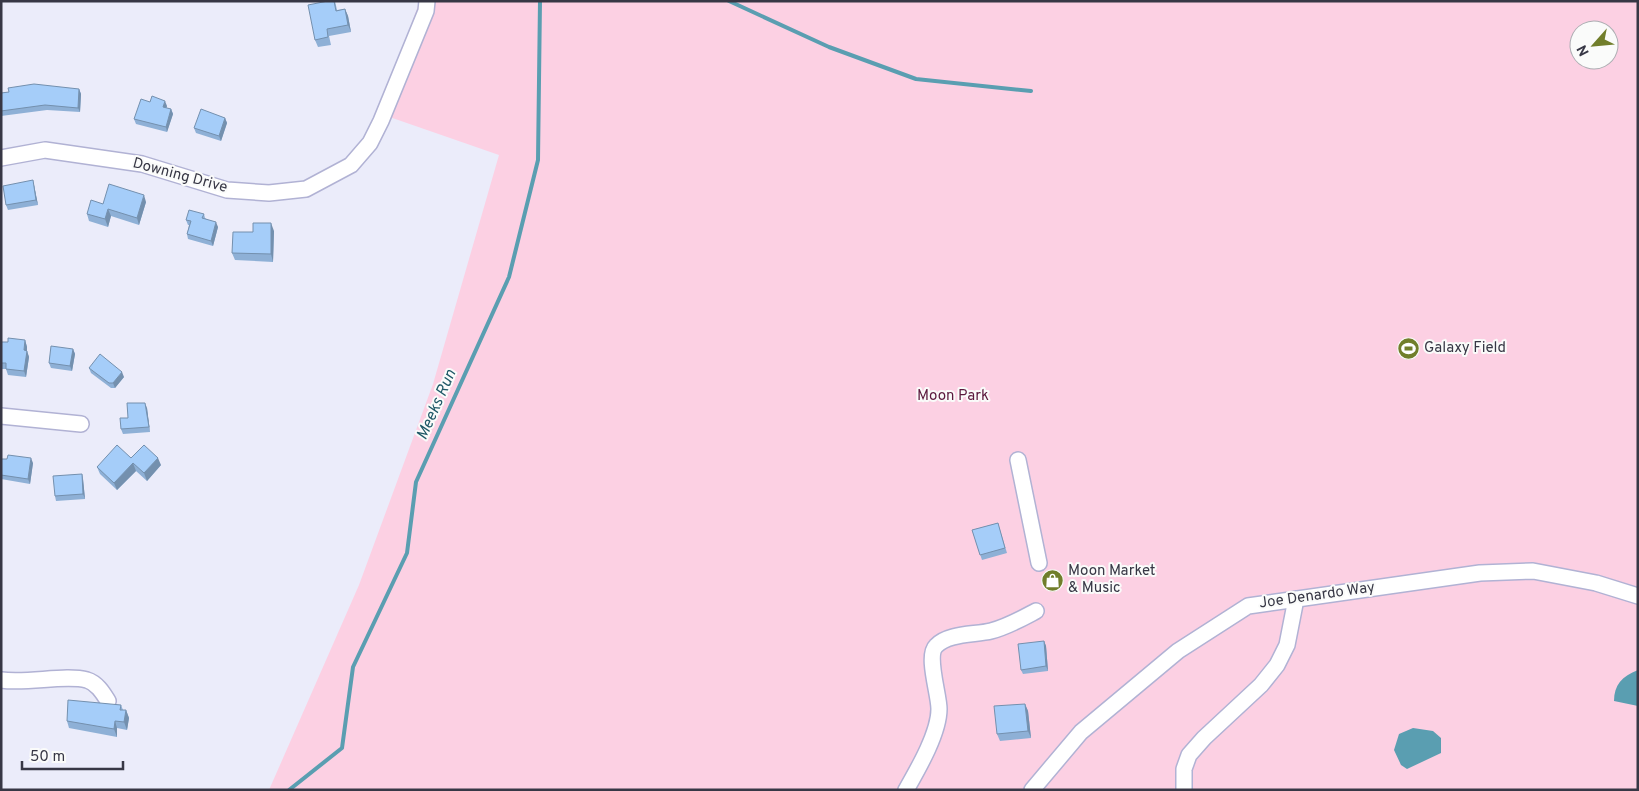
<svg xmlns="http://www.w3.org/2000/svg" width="1639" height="791" viewBox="0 0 1639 791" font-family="Overpass,sans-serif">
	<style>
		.green { fill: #fcd0e3; fill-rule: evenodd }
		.water { fill: #5a9eb1 }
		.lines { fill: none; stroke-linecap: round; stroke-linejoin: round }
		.stream { stroke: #5a9eb1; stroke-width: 4 }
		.minor-casing { stroke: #b1b2d4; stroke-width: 18 }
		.minor { stroke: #fff; stroke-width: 15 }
		.wall { fill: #8eb0d6 }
		.shaded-wall { fill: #7490ae }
		.building { fill: #a5cdf9; stroke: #7490ae }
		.labels { text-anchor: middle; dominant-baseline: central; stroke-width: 4; stroke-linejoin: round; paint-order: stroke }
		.street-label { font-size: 15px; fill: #373745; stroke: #fafbfa }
		.poi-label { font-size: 15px; fill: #373745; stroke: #fafbfa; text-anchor: start }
		.park-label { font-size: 15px; fill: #5b183d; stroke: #fafbfa }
		.water-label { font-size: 16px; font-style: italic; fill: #1f5867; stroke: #fafbfa }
	</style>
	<rect width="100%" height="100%" fill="#ebecfa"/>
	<!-- green -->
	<path class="green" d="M420 1H1638V790H269L359 585 433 384 499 155 378 113ZM1579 30H1609V60H1579Z"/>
	<!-- water -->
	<path class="water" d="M1638 670V706L1614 701C1614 685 1622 676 1638 670Z
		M1413 728 1433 731 1441 738V753L1407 769 1401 765 1394 750 1399 734Z"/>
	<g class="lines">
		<!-- stream -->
		<path class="stream" d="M729 1 829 47 916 79 1031 91
			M289 790 342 748 353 667 407 553 416 482 509 277 538 160 540 1"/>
		<defs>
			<path id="minor" d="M1 158 45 150 142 164 227 190 269 193 306 189 351 165 370 143 381 121 426 11 427 1
				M1 416 81 424
				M1018 460 1039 563
				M1 680C28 684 65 674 87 680 97 683 103 693 108 701
				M906 790C918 769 939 733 939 709 939 694 926 656 936 646 948 633 975 635 991 631 1007 627 1021 619 1036 611
				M1032 790 1081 732 1178 651 1248 606 1480 573 1533 571 1596 583 1638 596
				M1184 790V769L1189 755 1204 738 1261 685 1277 665 1287 645 1296 599"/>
		</defs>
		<!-- minor casing -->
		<use href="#minor" class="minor-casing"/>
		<!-- minor -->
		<use href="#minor" class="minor"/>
	</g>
	<!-- wall -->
	<path class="wall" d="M335 1 337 10 345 9 348 16 351 32 329 36 331 45 318 47 315 40Z
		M79 89 81 94 80 112 47 110 1 116V93Z
		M150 102 167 106 166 108 171 109 173 114 167 132 136 124 134 119Z
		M225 118 227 123 221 141 196 133 194 128Z
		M34 185 38 205 8 210 6 205Z
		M146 202 139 225 111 216 108 227 89 221 87 214 103 204Z
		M204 214 205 218 218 227 213 246 188 239 187 234 189 225H188L186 220Z
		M274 231 273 262 235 260 232 253 253 232Z
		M25 340 27 347V351L29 357 26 377 8 375 6 369H1V342H8Z
		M73 349 75 354 72 371 51 368 49 363Z
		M89 368 124 377 115 388H111L91 373Z
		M147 408 150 432 123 434 121 429 128 418Z
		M131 458 161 465 147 481 136 471 117 490 100 474 97 467Z
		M1 459 33 463 30 484 1 479Z
		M82 474 83 479 85 499 56 501 55 496Z
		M998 523 1007 553 982 560 972 530Z
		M1044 641 1046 646 1048 671 1023 674 1021 670Z
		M1025 704 1028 711 1031 738 1000 741 997 734Z
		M121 705 123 710H126L129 718 127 730 117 728V737L69 728 67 721Z"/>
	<!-- shaded-wall -->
	<path class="shaded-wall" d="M345 9 348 16 351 32 348 25Z
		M79 89 81 94 80 112 78 108Z
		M165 101 167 106 165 112 163 107Z
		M171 109 173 114 167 132 166 127Z
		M225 118 227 123 221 141 219 136Z
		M33 180 38 205 36 200Z
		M144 195 146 202 139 225 137 218Z
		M108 209 111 216 108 227 105 219Z
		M216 222 218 227 213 246 211 241Z
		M271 223 274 231 273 262 271 254Z
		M25 340 27 347V351L29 357 26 377 24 371V350Z
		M73 349 75 354 72 371 70 366Z
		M122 372 124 377 115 388 113 383Z
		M145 403 147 408 150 432 149 427Z
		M31 458 33 463 30 484 28 479Z
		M158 458 161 465 147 481 144 473Z
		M133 463 136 471 117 490 114 483Z
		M82 474 83 479 85 499 83 494Z
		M1044 641 1046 646 1048 671 1046 666Z
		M1025 704 1028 711 1031 738 1028 731Z
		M126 710 129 718 127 730 124 722Z
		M115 721 117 728V737L114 729Z"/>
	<!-- building -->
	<path class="building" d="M328 1H334L336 11 345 9 348 25 327 29 328 37 315 40 308 5Z
		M34 84 79 89 78 108 45 105 1 111V93L9 92 8 88Z
		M152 96 165 101 163 107 171 109 166 127 134 119 141 99 150 102Z
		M201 109 225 118 219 136 194 128Z
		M33 180 36 200 6 205 3 186Z
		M109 184 144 195 137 218 108 209 105 219 87 214 91 200 103 204Z
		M189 210 204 214 202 218 216 222 211 241 187 234 191 221 186 220Z
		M253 223H271V254L232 253 233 232H253Z
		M8 338 25 340 24 350 27 351 24 371 6 369V363H1V342H8Z
		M51 346 73 349 70 366 49 363Z
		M100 354 122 372 113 383H109L89 368Z
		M127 403H145L149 427 121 429 120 418H128Z
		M117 445 131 458 144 445 158 458 144 473 133 463 114 483 97 467Z
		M8 455 31 458 28 479 1 475V459H7Z
		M82 474 83 494 55 496 53 476Z
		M998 523 1005 548 980 555 972 530Z
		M1044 641 1046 666 1021 670 1018 644Z
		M68 700 121 705 120 710H126L124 722 115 721 114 729 67 721Z
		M1025 704 1028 731 997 734 994 706Z"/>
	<!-- icons -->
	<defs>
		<symbol id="stadium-disc" viewBox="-11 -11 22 22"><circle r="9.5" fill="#717e2b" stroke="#fafbfa"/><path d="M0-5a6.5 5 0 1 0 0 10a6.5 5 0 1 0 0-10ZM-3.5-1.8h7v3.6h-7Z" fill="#fff"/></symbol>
		<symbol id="shop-disc" viewBox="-11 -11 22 22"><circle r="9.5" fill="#717e2b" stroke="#fafbfa"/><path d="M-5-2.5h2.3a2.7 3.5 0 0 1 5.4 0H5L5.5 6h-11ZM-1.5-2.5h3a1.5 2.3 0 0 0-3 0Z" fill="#fff"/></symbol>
	</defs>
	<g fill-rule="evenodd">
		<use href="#stadium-disc" x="1396" y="336" width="25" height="25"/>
		<use href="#shop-disc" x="1040" y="568" width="25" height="25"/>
	</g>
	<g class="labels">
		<!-- street labels -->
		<g class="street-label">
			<text transform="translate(180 176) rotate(15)">Downing Drive</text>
			<text transform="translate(1317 596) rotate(-8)">Joe Denardo Way</text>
		</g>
		<!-- poi labels -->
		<g class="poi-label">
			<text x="1424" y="348">Galaxy Field</text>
			<text x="1068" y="571">Moon Market<tspan x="1068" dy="17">&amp; Music</tspan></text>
		</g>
		<!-- park labels -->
		<g class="park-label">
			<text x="953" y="396">Moon Park</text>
		</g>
		<!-- water labels -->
		<g class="water-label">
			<text transform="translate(437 405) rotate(-66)">Meeks Run</text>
		</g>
	</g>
	<!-- border -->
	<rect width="1639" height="791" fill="none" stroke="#373745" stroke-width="5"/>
	<!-- north arrow -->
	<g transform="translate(1594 45) rotate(243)"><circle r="24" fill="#fafbfa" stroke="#acadb2"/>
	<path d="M0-4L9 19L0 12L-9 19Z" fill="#717e2b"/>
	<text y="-8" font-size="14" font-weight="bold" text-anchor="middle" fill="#373745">N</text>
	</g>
	<!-- scale -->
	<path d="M22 761v8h101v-8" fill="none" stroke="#373745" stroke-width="2.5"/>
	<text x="30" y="761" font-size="15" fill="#373745" stroke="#fafbfa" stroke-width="4" paint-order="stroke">50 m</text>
</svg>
